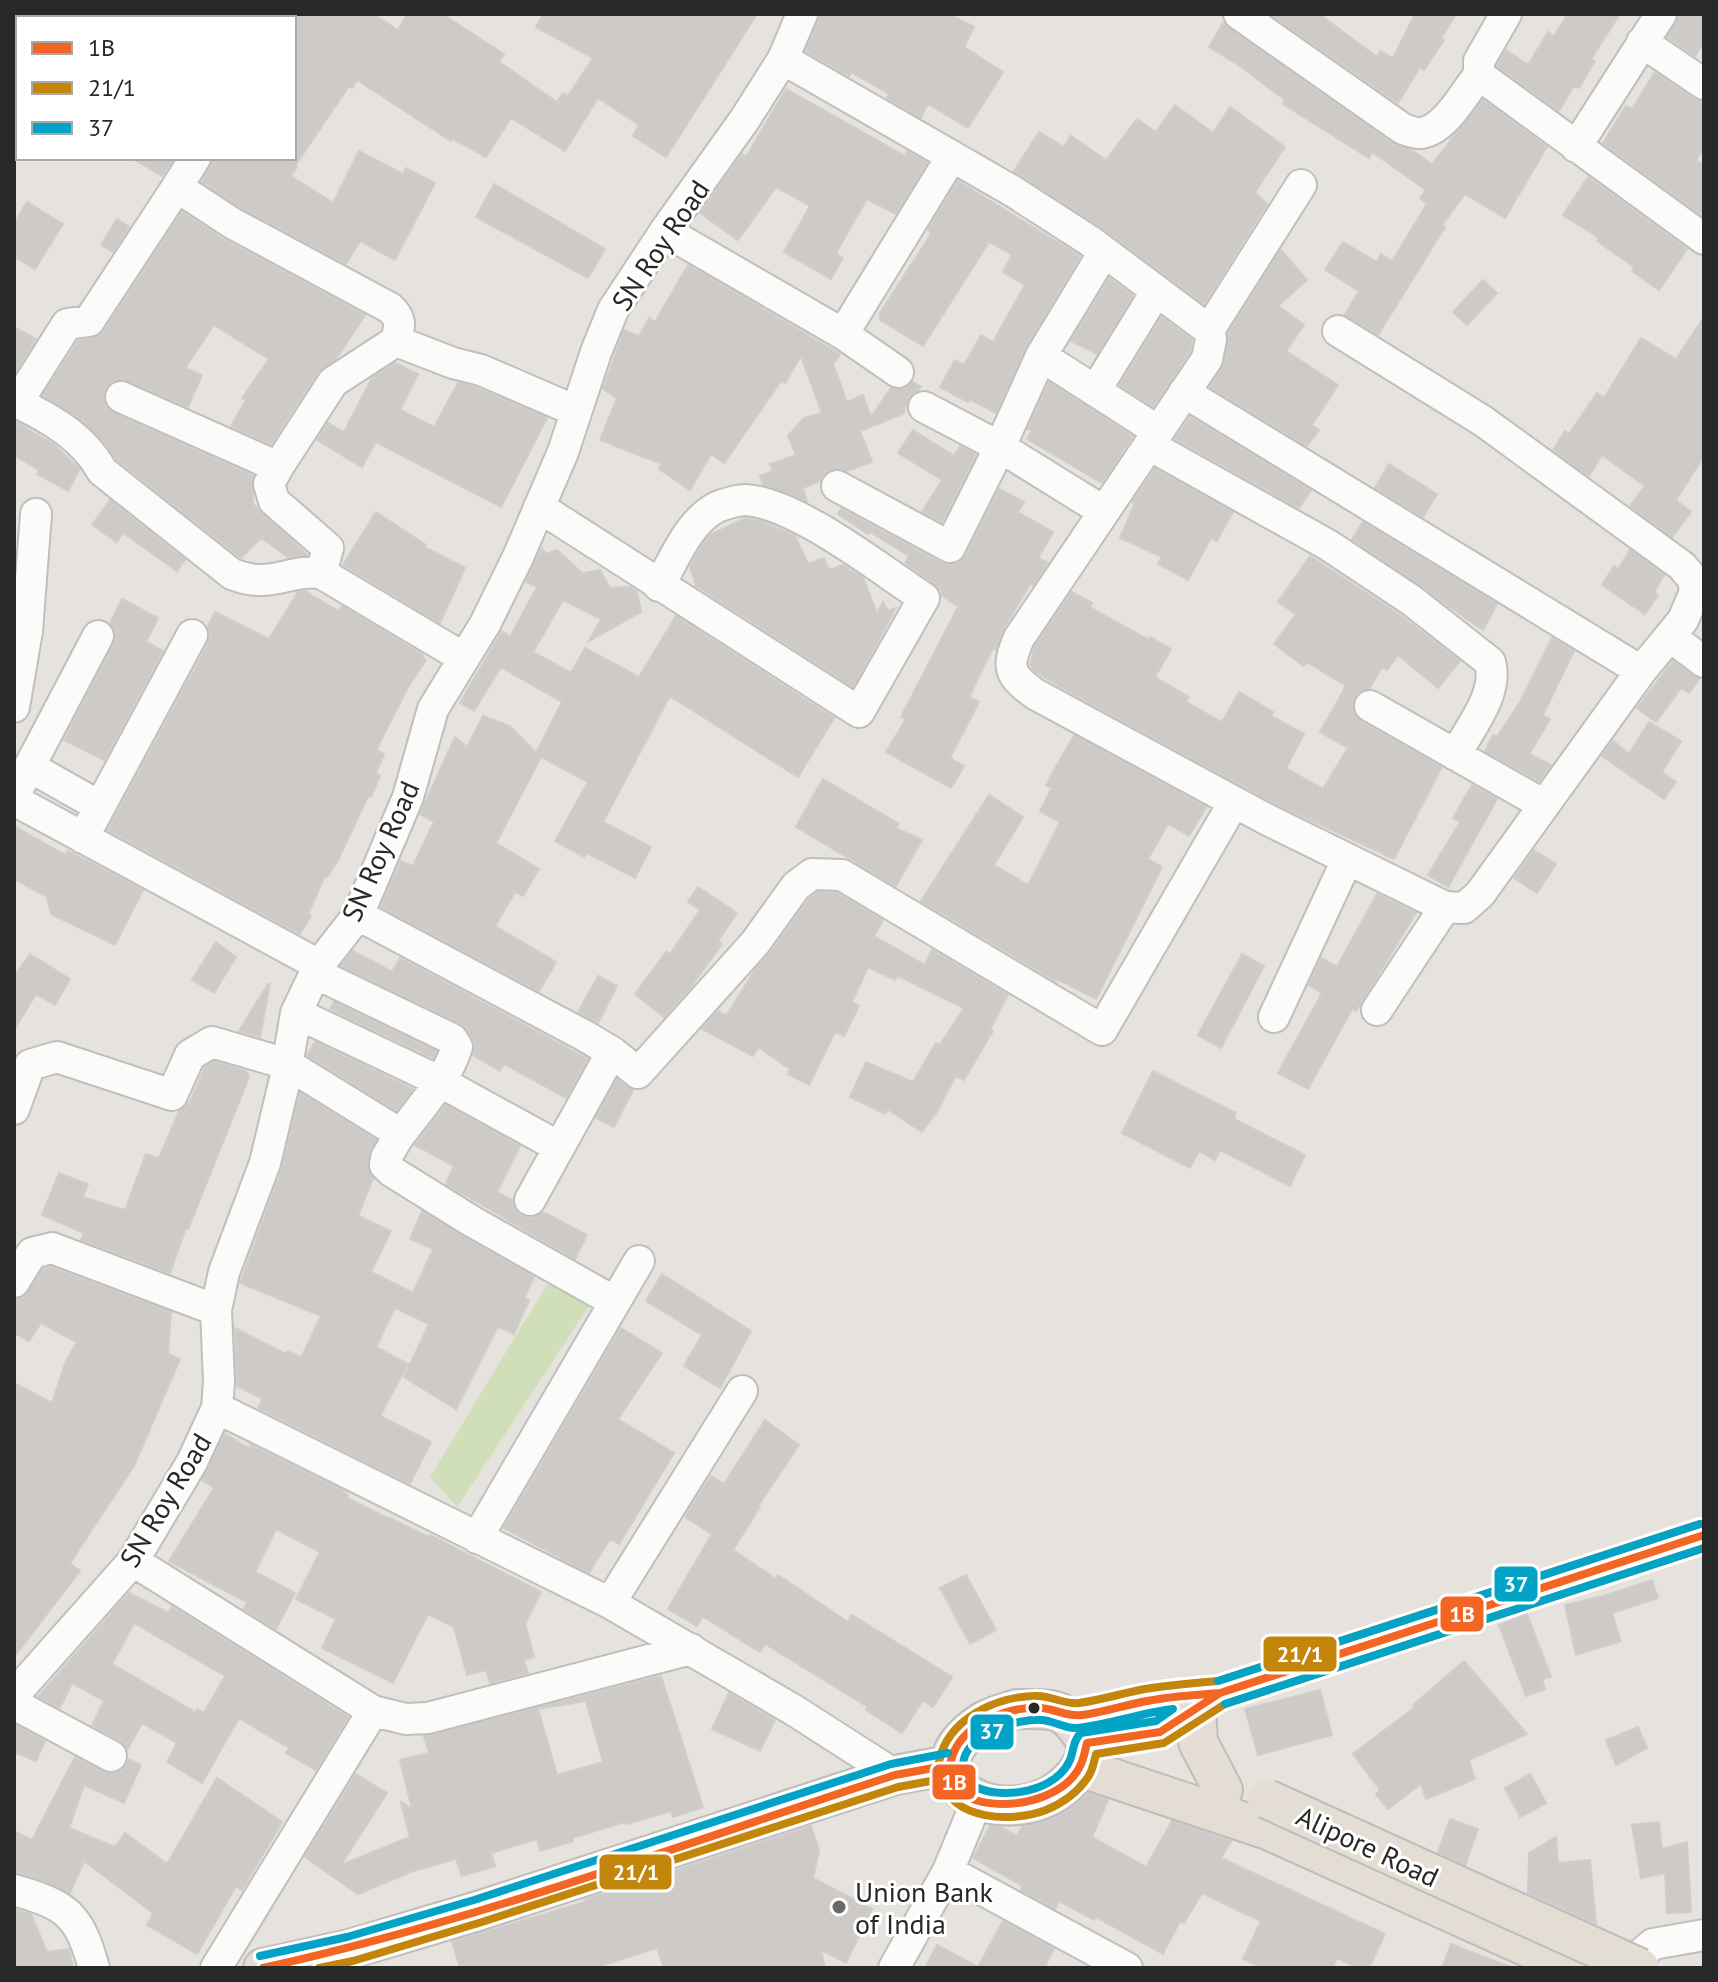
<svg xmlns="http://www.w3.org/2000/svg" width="1718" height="1982" viewBox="0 0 1718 1982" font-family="'PT Sans',sans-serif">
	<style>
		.green { fill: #d0deba }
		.building { fill: #cecac8; stroke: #d1cdca; stroke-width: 2; fill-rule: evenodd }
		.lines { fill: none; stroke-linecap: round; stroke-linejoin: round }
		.minor-casing { stroke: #c0bfbf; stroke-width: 34 }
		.major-casing { stroke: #bfbdbc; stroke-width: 42 }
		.minor { stroke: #fbfbfa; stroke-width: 30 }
		.major { stroke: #e4ddd4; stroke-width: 38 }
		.major-bridge-casing { stroke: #bfbdbc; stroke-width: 42; stroke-linecap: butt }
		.major-bridge { stroke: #e4ddd4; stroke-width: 38 }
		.bus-1-casing { stroke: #fff; stroke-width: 14 }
		.bus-2-casing { stroke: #fff; stroke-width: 14 }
		.bus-3-casing { stroke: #fff; stroke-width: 14 }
		.bus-1 { stroke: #f26522; stroke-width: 8 }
		.bus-2 { stroke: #c3860a; stroke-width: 8 }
		.bus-3 { stroke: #02a3c6; stroke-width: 8 }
		.bus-dot { fill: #282828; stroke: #fff; stroke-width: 3 }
		.poi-dot { fill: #6a6968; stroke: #fff; stroke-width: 3 }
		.labels { text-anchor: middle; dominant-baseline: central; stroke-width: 6; stroke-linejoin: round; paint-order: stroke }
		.street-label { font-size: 28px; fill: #282828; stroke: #fff }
		.poi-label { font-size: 28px; fill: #282828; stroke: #fff; text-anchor: start }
		.line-badge { stroke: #fff; stroke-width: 3 }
		.badge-label { font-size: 22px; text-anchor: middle; font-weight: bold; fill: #fff }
	</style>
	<rect width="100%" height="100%" fill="#e6e2de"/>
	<!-- green -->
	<path class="green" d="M556 1270 595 1297 457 1507 430 1477Z"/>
	<!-- building -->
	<path class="building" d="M294 14H373L398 30 407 14H442L504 54 499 62 557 102 563 93 568 96 593 58 536 27 543 14H757L666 157 633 136 639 125 598 98 565 151 511 118 486 157 453 139 451 141 357 80 352 88 349 86 295 166 297 167 291 176 333 203 359 151 403 174 406 168 435 183 395 260 360 241 346 264 241 208 202 182 213 158H294Z
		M820 14H949L974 27 964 47 1003 72 968 128 928 104 921 118 887 98 889 94 851 72 849 76 806 51Z
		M1270 14H1319L1377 57 1380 51 1393 58 1415 14H1456L1441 38 1444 40 1424 70 1420 67 1398 103Z
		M1568 14H1620L1591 59 1595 61 1579 88 1574 86 1559 111 1497 66 1506 50 1528 65 1548 32 1554 36Z
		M1679 14H1704V43L1695 56 1667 37Z
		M1223 23 1393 144 1413 151 1432 164 1483 100 1547 147 1505 218 1465 194 1442 225 1445 227 1378 335 1345 315 1359 291 1325 270 1343 242 1377 262 1381 254 1392 261 1427 204 1420 198 1426 190 1372 152 1369 158 1283 104 1285 100 1240 66 1209 47Z
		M1655 72 1694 99 1704 102V148L1696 160 1704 165V217L1603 143 1626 106 1632 109Z
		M786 89 905 156 907 151 927 163 896 214 867 199 836 253 843 258 831 279 784 252 810 206 776 187 738 240 700 213 742 154 746 157Z
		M1175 105 1213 133 1230 107 1285 147 1255 192 1267 204 1204 304 1101 227 1014 171 1039 132 1064 147 1071 136 1106 160 1137 119 1156 132Z
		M132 158H174L162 176Z
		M1588 177 1687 249 1659 290 1632 271 1634 267 1597 241 1599 238 1563 215Z
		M958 181 1080 256 1026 347 996 413 969 399 968 402 940 387 955 360 964 365 981 335 993 342 1025 285 1003 272 1012 255 989 242 923 346 880 320V313L931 234 928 230Z
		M494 184 605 249 588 278 476 217Z
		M27 202 63 224 35 269 14 256V224Z
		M182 212 223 239 365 315 336 359 318 372 271 444 231 426 246 400 242 398 269 359 214 325 185 368 202 375 188 407 120 379 111 382 105 389 103 400 107 408 114 413 253 476V504L307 555 288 557 261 538 241 558 116 459 86 424 43 395 78 341 98 336 104 331Z
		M117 219 129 227 113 252 101 245Z
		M1281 250 1307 280 1278 306 1304 325 1286 351 1338 385 1312 425 1319 430 1307 446 1210 387 1224 363 1228 333Z
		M688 265 840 354 833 364 847 402 863 395 871 417 891 388H905L913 382 921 387 909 398 903 414 860 431 872 462 847 471 837 468 827 471 820 481 803 488 807 502 763 485 760 476 773 471 770 464 796 455 788 436 804 418 822 413 801 356 785 383 781 381 724 463 711 454 690 490 659 469 662 464 600 440 617 398 603 389 624 330 639 336 649 318 655 322Z
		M1109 278 1133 295 1097 354 1071 341Z
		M1483 280 1497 293 1467 325 1453 312Z
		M1162 317 1192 340 1190 352 1153 407 1120 385Z
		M1704 317V456L1676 500 1691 512 1672 537 1630 506 1645 486 1602 455 1589 476 1553 450 1565 431 1569 434 1597 393 1604 398 1641 338 1676 359Z
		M14 327 36 339 14 374Z
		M395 363 418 374 400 410 434 427 458 383 475 387 547 418 501 507 376 442 362 467 317 440 328 423 344 432 372 378Z
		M1049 382 1133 436 1102 483 1027 439 1032 431 1028 429Z
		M1190 417 1311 490 1299 508 1175 439Z
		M14 421 53 444 80 469 68 491 37 474 39 470 14 455Z
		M913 430 954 456 960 446 976 455 942 522 922 512 942 480 898 453Z
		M1389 464 1437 494 1423 517 1375 488Z
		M1155 469 1233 512 1217 541 1211 538 1188 580 1158 564 1162 557 1120 538 1135 503 1132 502Z
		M999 489 1024 502 1018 512 1053 532 1038 558 1048 563 1033 585 1030 584 1004 628 996 650 993 648 969 697 979 702 950 758 964 766 951 788 886 752 906 719 901 717 960 603 956 605 941 595 942 591 934 583 905 563 909 556 870 532 868 534 838 514 841 509 941 563 951 565 960 562 966 555Z
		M110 500 185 560 177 571 123 533 117 542 92 525Z
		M376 512 426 545 424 547 465 568 440 623 343 565Z
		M745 518 761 521 795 536 808 564 824 558 829 570 843 565 863 578 877 613 883 602 888 611 896 608 853 687 695 585 698 580 695 582 690 567 704 542 710 535Z
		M1363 522 1497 604 1483 630 1352 539Z
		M542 548 546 554 557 550 582 573 600 570 610 588 630 587 637 591 641 612 589 641 601 619 563 600 533 652 571 673 585 648 639 677 676 616 834 718 798 777 670 696 603 822 651 847 635 878 587 853 584 857 555 841 588 782 541 757 496 843 539 869 523 896 515 892 495 926 556 962 539 991 381 907 401 861 413 866 434 822 420 814 455 737 467 747 483 716 510 726 536 753 562 702 501 667 474 711 460 703 502 631 510 637 537 587 526 582Z
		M1630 550 1664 575 1654 592 1658 595 1645 614 1602 585 1614 566 1618 569Z
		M1310 556 1400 615 1460 661 1438 688 1398 655 1387 670 1382 667 1370 688 1360 691 1354 698 1352 707 1354 714 1360 721 1442 767 1394 859 1274 803 1064 689 1036 672 1030 665 1035 646 1072 592 1092 603 1090 607 1149 640 1150 637 1171 649 1155 677 1189 697 1186 702 1222 722 1239 692 1273 712 1271 716 1304 734 1286 768 1323 789 1348 748 1320 732 1346 686 1307 662 1304 666 1274 644 1296 614 1278 602Z
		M305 591 338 611 342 606 423 655 422 657 426 660 408 687 376 750 384 754 376 773 380 776 371 797 368 796 338 860 327 877 325 876 308 914 311 916 300 934 108 830 208 644 210 635 208 626 215 612 269 639 298 592Z
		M122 599 158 618 146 642 163 651 104 760 64 740 114 644 116 634 110 623Z
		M1552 638 1574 651 1543 715 1550 719 1529 754 1551 765 1539 781 1485 751 1493 735 1497 737 1520 702Z
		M1673 661 1699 679 1689 693 1681 688 1656 722 1637 708Z
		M1649 722 1681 741 1662 772 1676 782 1664 799 1602 756 1613 741 1629 754Z
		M1074 735 1206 807 1189 836 1168 824 1148 859 1162 867 1096 999 1057 979 1056 981 921 901 989 795 1023 817 994 865 1028 885 1060 822 1040 811 1052 788 1046 785Z
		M823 779 899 824 896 828 922 840 896 886 796 827Z
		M1472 785 1497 799 1448 887 1428 875 1460 822 1453 818Z
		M14 826 65 855 68 851 84 859 143 890 115 945 51 914 47 897 14 879Z
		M1534 850 1556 864 1537 893 1514 878Z
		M698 887 737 913 718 941 722 944 690 988 664 1017 635 994 666 952 670 954 700 910 688 902Z
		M818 892 837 893 883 920 874 936 925 965 932 950 1008 995 990 1029 993 1031 964 1080 956 1076 936 1113 922 1132 887 1109 885 1114 850 1097 866 1062 913 1082 936 1043 940 1045 964 1008 898 976 895 980 868 967 852 1002 859 1006 844 1036 835 1032 809 1085 788 1074 790 1069 758 1047 753 1056 702 1029 718 1011 726 1016 755 970 774 948 809 899Z
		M1377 894 1416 913 1356 1011 1352 1009 1308 1089 1278 1073 1322 993 1309 985 1321 958 1337 967Z
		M216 942 236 957 214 993 192 980Z
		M353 951 392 972 400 958 588 1059 566 1098 504 1064 500 1071 473 1055 475 1046 473 1038 460 1023 341 966Z
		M30 954 70 979 55 1005 36 994 14 1030V976Z
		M1242 954 1264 966 1221 1048 1198 1035Z
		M598 976 617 986 598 1023 578 1012Z
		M268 984H270L260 1037 239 1031Z
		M334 1002 436 1051 433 1058 330 1009Z
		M315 1042 413 1089 396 1110 307 1055Z
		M214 1061 246 1071 249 1077 188 1229 186 1228 170 1273 81 1240 84 1233 42 1215 59 1173 88 1184 83 1197 125 1210 146 1154 159 1158 179 1111 190 1102 205 1067Z
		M1153 1071 1236 1113 1234 1119 1305 1155 1290 1186 1220 1150 1215 1160 1199 1151 1190 1168 1122 1133Z
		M617 1079 633 1090 614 1127 596 1118Z
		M300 1093 376 1140 367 1162 373 1178 358 1216 391 1231 371 1272 413 1293 433 1249 410 1239 422 1211 534 1277 524 1298 529 1300 514 1334 498 1327 456 1409 404 1377 429 1324 395 1308 376 1347 408 1364 380 1416 431 1442 410 1484 258 1408 263 1399 237 1386 235 1328 286 1354 288 1351 301 1358 321 1316 240 1283 282 1169Z
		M446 1105 520 1146 497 1192 512 1200 514 1209 522 1216 531 1218 543 1212 587 1235 575 1259 446 1184 454 1166 415 1145Z
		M51 1267 171 1312 168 1354 180 1359 134 1466 70 1563 80 1571 14 1657V1383L52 1403 66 1361 77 1342 41 1323 29 1341 14 1333V1300L23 1297 43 1269Z
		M662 1274 751 1331 720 1388 684 1366 702 1335 646 1301Z
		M621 1328 662 1353 618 1419 674 1453 619 1544 610 1539 589 1573 504 1528Z
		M765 1420 799 1445 758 1506 760 1507 733 1550 776 1579 778 1575 848 1622 852 1615 952 1677 933 1707 923 1700 902 1733 866 1710 868 1707 765 1644 760 1652 702 1616 697 1626 668 1609 712 1534 685 1517 711 1476 724 1484Z
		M225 1434 252 1450 250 1445 342 1490 348 1495 347 1498 389 1519 390 1518 428 1537 430 1535 541 1592 525 1624 534 1657 524 1660 528 1673 490 1683 486 1670 467 1675 454 1627 428 1614 393 1683 322 1648 336 1619 296 1599 320 1552 276 1529 255 1572 295 1593 276 1629 244 1609 247 1602 169 1561 214 1488 202 1480Z
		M966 1575 996 1630 970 1644 940 1588Z
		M1652 1580 1658 1598 1612 1613 1621 1641 1576 1655 1565 1605 1603 1596Z
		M129 1593 168 1613 172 1607 348 1717 316 1770 286 1753 289 1748 239 1718 202 1783 167 1762 177 1743 142 1723 127 1750 120 1740 92 1725 104 1701 72 1683 60 1708 38 1697ZM134 1623 225 1676 204 1713 197 1709 195 1712 112 1664Z
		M1527 1614 1551 1677 1542 1679 1545 1689 1526 1696 1499 1625Z
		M1464 1661 1527 1734 1469 1760 1475 1779 1426 1799 1421 1784 1388 1809 1376 1794 1380 1790 1353 1754 1415 1707 1413 1705Z
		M661 1676 703 1807 673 1817 671 1811 626 1824 625 1822 572 1838 573 1841 540 1851 537 1839 491 1853 495 1866 462 1876 456 1859 413 1871 358 1894 305 1857 356 1774 387 1793 341 1865 410 1837 401 1802 412 1809 400 1760 429 1753 424 1736ZM586 1701 603 1762 557 1775 538 1709Z
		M1320 1690 1332 1735 1258 1755 1245 1709Z
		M729 1693 775 1720 760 1751 712 1729Z
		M14 1724 45 1741 36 1761 14 1752Z
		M1638 1727 1647 1748 1616 1765 1606 1740Z
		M75 1757 111 1774 121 1771 128 1759 141 1765 124 1803 84 1785 69 1828 115 1847 125 1833 167 1864 217 1778 282 1822 242 1890 236 1886 197 1954 147 1925 153 1913 84 1861 70 1893 38 1879 14 1872V1831L32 1840Z
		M1530 1774 1546 1803 1520 1817 1505 1788Z
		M1088 1793 1108 1800 1092 1837 1146 1867 1172 1821 1231 1841 1221 1858 1385 1934 1369 1968H1358L1337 1958 1332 1968H1263L1243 1959 1261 1921 1202 1893 1184 1923 1180 1921 1163 1954 1096 1917 1094 1920 1059 1901 1055 1909 1021 1890 1022 1886 1019 1884 973 1858 990 1826H1000L1017 1836 1022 1827 1058 1816Z
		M1450 1819 1478 1829 1465 1865 1438 1852Z
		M1659 1822 1662 1849 1687 1842 1691 1912 1667 1913 1665 1873 1641 1878 1632 1825Z
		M811 1826 819 1850 813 1878 872 1909 846 1963 821 1950 825 1968H664L657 1948 594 1968H460L452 1942 585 1902 584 1900Z
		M1556 1837 1558 1863 1590 1860 1596 1924 1528 1893 1529 1853Z
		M14 1909 31 1914 47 1952 69 1949 73 1968H14Z
		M1003 1921 1054 1949 1044 1968H925L937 1945 978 1967Z
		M1451 1944 1510 1967V1968H1442Z"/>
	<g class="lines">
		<defs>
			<path id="minor" d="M1239 14 1403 129C1409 131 1416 134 1422 133 1446 129 1464 93 1479 75
				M1506 14 1479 61V75L1704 239
				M259 18 262 14
				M1642 42 1704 84
				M783 59 1014 192 1090 241 1209 330 1211 339 1207 359 1019 638C1006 668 1009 675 1035 694L1266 819 1445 907 1464 908 1480 894 1641 671 1683 620 1695 592 1693 579 1682 566 1483 421 1338 331
				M1576 147 1661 14
				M665 231 843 334 898 372
				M1209 330 1301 185
				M843 334 952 156
				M396 341 453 363 481 370 576 411
				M1041 356 1158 431
				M1095 391 1156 292
				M1184 392 1641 671
				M121 397 278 467 333 382 396 341C400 326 402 319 390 308L232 223 177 187 195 158
				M14 401C48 417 84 437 102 471L232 574C271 590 287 569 321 573L464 658
				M17 403 67 324 89 321 177 187
				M924 407 1000 447 1103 511
				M1149 445 1328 545 1411 600 1490 662C1499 693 1470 728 1455 755
				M278 467 269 484 274 501 328 548 321 573
				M837 486 950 547 1000 447 1041 356 1104 252
				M539 507 859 712 924 598C881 570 796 503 746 500 738 500 724 504 717 507 688 522 674 560 659 586
				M1671 637 1704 662
				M1370 706 1544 805
				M14 707 27 631 36 514
				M30 767 99 806
				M14 796 98 636
				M14 800 319 965
				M83 838 192 635
				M358 915 585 1036 612 1052 638 1073 755 943 796 886 812 874 842 875 1102 1030 1234 802
				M315 973 452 1039 457 1047C447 1080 417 1111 397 1139
				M1377 1010 1445 907
				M296 1013 439 1081 559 1147
				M1274 1017 1347 860
				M14 1109 30 1065 57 1057 172 1095 190 1055 212 1042 287 1064 394 1130 397 1139 386 1158 385 1165 391 1171 473 1222 615 1302
				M530 1200 612 1052
				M14 1282 32 1253 52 1248 216 1310
				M217 1408 610 1603 792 1709 895 1775
				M477 1538 639 1261
				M133 1561 373 1711 406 1719 428 1718 691 1649
				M610 1603 742 1391
				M14 1695 133 1561 192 1462 217 1408 219 1382 216 1310 224 1272 265 1163 285 1079 296 1013 319 965 358 915 408 797 433 709 485 624 518 557 563 452 596 352 613 310 665 231 745 119 783 59 802 14
				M14 1704 111 1756
				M1071 1717 1160 1699 1220 1693 1704 1535
				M1087 1743 1160 1732 1212 1698
				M948 1871 1127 1968
				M14 1890C67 1905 79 1914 94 1968
				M216 1968 373 1711
				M894 1968 948 1871 977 1801
				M1625 1968 1653 1944 1704 1935"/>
			<path id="major" d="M1196 1708 1198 1742 1223 1790
				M1016 1709C1058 1709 1064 1706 1087 1743 1086 1760 1081 1769 1069 1781 1012 1840 893 1782 982 1722 991 1716 1006 1713 1016 1709Z
				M1082 1768 1268 1830 1574 1968
				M263 1968 350 1949 478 1911 895 1775 950 1765"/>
		</defs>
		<!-- minor casing -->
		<use href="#minor" class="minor-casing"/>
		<!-- major casing -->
		<use href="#major" class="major-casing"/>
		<!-- minor -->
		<use href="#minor" class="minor"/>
		<!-- major -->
		<use href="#major" class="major"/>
		<defs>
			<path id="major-bridge" d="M1267 1799 1640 1968"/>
		</defs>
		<!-- major-bridge casing -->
		<use href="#major-bridge" class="major-bridge-casing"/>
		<!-- major-bridge -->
		<use href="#major-bridge" class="major-bridge"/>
		<defs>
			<path id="bus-1" d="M1220 1693 1160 1732 1087 1743C1085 1750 1084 1759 1080 1766 1056 1818 928 1819 953 1754 965 1723 1010 1706 1041 1708 1056 1709 1066 1717 1082 1715 1104 1712 1125 1705 1147 1701 1171 1696 1196 1695 1220 1693Z
				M1220 1693 1704 1535
				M263 1968C476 1921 687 1843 895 1775L950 1765"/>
			<path id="bus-2" d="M1700 1524 1218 1681C1193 1683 1169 1685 1145 1689 1123 1693 1101 1700 1079 1703 1066 1705 1052 1696 1038 1696 998 1695 947 1719 939 1762 938 1768 939 1773 941 1779 951 1821 1013 1823 1046 1810 1063 1803 1078 1792 1088 1777 1093 1770 1094 1761 1096 1754L1164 1743 1225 1704 1704 1548
				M319 1968 353 1961 482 1922 898 1787 952 1777"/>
			<path id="bus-3" d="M1218 1681 1700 1524
				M1225 1704 1704 1548
				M1173 1709 1156 1721 1081 1733C1073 1740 1074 1750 1070 1760 1056 1791 1006 1800 978 1788 969 1784 962 1775 963 1764 965 1735 1018 1718 1042 1720 1055 1721 1064 1729 1077 1728 1110 1724 1141 1713 1173 1709Z
				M260 1956 347 1937 474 1900 891 1764 948 1753"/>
		</defs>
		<!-- bus-1 casing -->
		<use href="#bus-1" class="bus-1-casing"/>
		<!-- bus-2 casing -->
		<use href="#bus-2" class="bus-2-casing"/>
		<!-- bus-3 casing -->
		<use href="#bus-3" class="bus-3-casing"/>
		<!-- bus-1 -->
		<use href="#bus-1" class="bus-1"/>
		<!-- bus-2 -->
		<use href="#bus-2" class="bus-2"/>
		<!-- bus-3 -->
		<use href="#bus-3" class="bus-3"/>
	</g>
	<!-- markers -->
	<circle class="bus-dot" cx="1034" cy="1708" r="7"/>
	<circle class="poi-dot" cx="839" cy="1907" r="8"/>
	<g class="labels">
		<!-- street labels -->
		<g class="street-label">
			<text transform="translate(660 245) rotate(-56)">SN Roy Road</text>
			<text transform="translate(380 851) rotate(-66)">SN Roy Road</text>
			<text transform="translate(165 1500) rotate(-59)">SN Roy Road</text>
			<text transform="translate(1368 1846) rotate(25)">Alipore Road</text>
		</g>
		<!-- poi labels -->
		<g class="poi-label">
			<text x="855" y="1891">Union Bank<tspan x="855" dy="32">of India</tspan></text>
		</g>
	</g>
	<g class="line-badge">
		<rect x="1493" y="1565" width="46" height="38" rx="8" fill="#02a3c6"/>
		<rect x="1439" y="1595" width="46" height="38" rx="8" fill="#f26522"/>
		<rect x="1262" y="1635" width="76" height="38" rx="8" fill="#c3860a"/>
		<rect x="969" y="1713" width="46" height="38" rx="8" fill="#02a3c6"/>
		<rect x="931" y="1763" width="46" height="38" rx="8" fill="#f26522"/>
		<rect x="598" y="1853" width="75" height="38" rx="8" fill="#c3860a"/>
	</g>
	<g class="badge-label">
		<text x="1516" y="1592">37</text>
		<text x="1462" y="1622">1B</text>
		<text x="1300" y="1662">21/1</text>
		<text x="992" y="1739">37</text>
		<text x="954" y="1790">1B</text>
		<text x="636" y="1880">21/1</text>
	</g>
	<!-- border -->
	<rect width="1718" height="1982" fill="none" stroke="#282828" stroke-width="32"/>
	<!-- legend -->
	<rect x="16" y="16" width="280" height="144" fill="#ffffff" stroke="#a9a9a9" stroke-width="2"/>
	<rect x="32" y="42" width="40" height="12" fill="#f26522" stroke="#a9a9a9" stroke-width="2"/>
	<text x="88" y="56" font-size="24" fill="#282828">1B</text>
	<rect x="32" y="82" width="40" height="12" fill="#c3860a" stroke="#a9a9a9" stroke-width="2"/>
	<text x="88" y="96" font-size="24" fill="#282828">21/1</text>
	<rect x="32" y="122" width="40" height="12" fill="#02a3c6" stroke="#a9a9a9" stroke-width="2"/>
	<text x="88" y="136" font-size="24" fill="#282828">37</text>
</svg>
